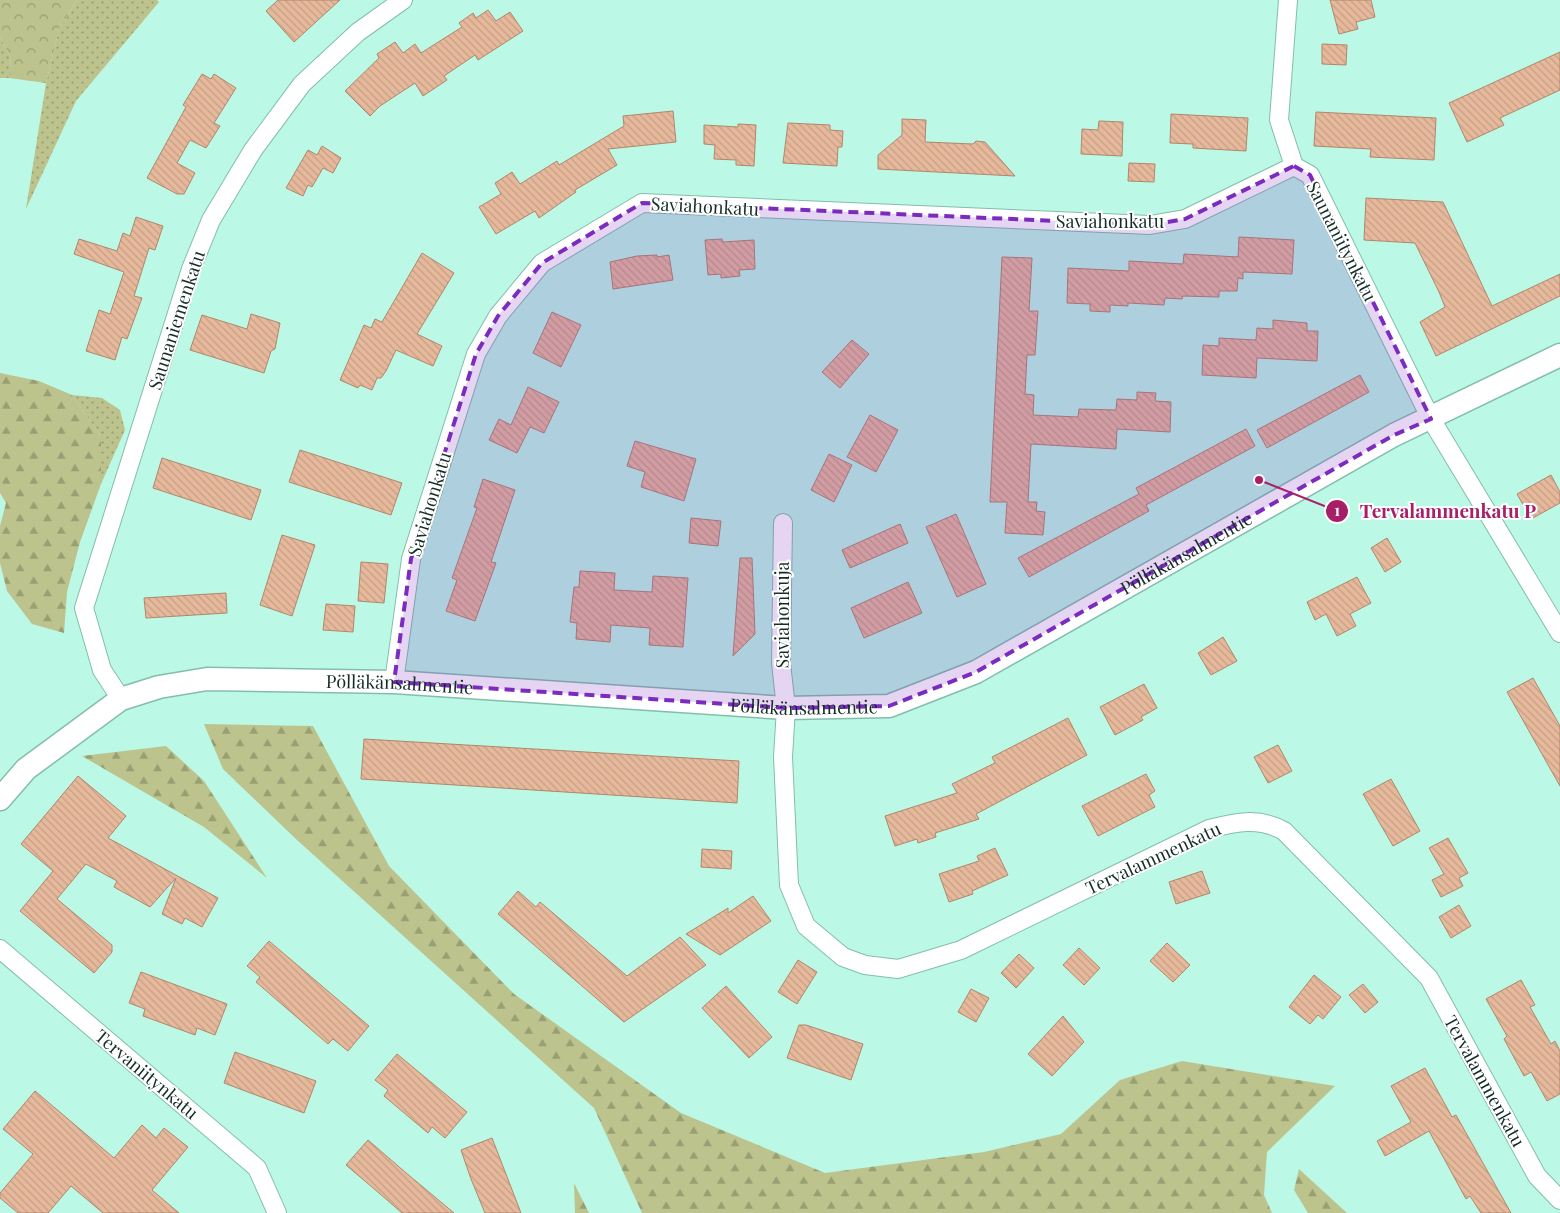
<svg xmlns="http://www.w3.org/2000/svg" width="1560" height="1213" viewBox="0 0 1560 1213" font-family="'Playfair Display',serif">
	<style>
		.grass { fill: url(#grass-dots) }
		.forest { fill: url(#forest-firs) }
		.park { fill: url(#park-crowns) }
		.building { fill: url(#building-back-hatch); stroke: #b1866a }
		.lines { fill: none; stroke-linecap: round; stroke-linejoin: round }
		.minor-casing { stroke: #83beac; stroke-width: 20 }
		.tertiary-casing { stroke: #83beac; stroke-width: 25 }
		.minor { stroke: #fff; stroke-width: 18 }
		.tertiary { stroke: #fff; stroke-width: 22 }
		.marked { fill: #7b2cbf; fill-opacity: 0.2; stroke: #7b2cbf; stroke-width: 4; stroke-dasharray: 10 6; stroke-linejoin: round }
		.labels { text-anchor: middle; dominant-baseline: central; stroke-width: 4; stroke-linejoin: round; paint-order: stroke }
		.street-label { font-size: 18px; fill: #152d26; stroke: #fff }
		.leader { fill: none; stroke: #a71f67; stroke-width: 2 }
		.callout-dot { fill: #a71f67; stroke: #fff; stroke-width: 2 }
		.mark-label { font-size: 15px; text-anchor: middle; font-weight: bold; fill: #fff }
		.callout-label { font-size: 19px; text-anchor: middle; font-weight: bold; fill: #a71f67; stroke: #fff; stroke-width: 4; stroke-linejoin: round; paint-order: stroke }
	</style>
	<defs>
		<pattern id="grass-dots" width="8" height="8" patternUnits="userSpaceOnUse" patternTransform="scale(1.25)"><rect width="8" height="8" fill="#bcc38d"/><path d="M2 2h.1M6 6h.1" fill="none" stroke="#989f73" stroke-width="1.8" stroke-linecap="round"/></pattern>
		<pattern id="forest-firs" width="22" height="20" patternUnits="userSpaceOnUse" patternTransform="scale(1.25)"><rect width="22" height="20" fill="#bcc38d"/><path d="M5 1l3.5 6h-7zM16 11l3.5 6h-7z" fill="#989f73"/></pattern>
		<pattern id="park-crowns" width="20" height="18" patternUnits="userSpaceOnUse" patternTransform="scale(1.25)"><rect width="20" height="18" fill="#bcc38d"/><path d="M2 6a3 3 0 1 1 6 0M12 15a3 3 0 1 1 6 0" fill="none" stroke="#989f73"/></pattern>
		<pattern id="building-back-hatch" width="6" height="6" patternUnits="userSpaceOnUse" patternTransform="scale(1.25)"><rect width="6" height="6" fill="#e7b99c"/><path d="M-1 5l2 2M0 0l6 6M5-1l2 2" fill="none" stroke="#c59f86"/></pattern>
	</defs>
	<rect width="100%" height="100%" fill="#bbf8e6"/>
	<!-- grass -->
	<path class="grass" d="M77 0H157L159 2 76 101 26 209 46 83 59 29Z
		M0 37 11 58 9 78H0Z
		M72 395 102 398 120 410 125 430 101 484V437Z"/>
	<!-- forest -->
	<path class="forest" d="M0 373 39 381 72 395 101 437V484L80 542 67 592 64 633 32 624 7 591 0 563V526L6 503 0 493Z
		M204 724 313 726 389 866 514 994 681 1113 825 1173 984 1152 1061 1134 1120 1080 1182 1061 1335 1086 1267 1152 1264 1195 1272 1213H642L594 1108 297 840 223 769Z
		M166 746 204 781 267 878 204 827 82 756Z
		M1299 1169 1347 1213H1308L1294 1190Z
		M574 1183 589 1213H575Z"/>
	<!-- park -->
	<path class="park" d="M0 0H77L59 29 46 83 9 78 11 58 0 37Z"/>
	<!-- building -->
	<path class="building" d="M278 0H340L294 42 266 11Z
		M1330 0H1371L1375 17 1356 22 1358 29 1339 34Z
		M488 10 496 21 510 12 523 31 478 60 475 55 444 76 447 80 423 96 415 83 380 106 370 116 345 91 379 58 377 54 395 42 403 53 415 44 421 53 462 27 459 23 473 13 476 18Z
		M1322 44 1347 45 1346 65 1322 64Z
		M1560 52V90L1500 118 1504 125 1467 142 1449 103Z
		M202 74 211 79 214 74 236 88 214 123 220 126 206 148 190 140 177 163 195 173 184 194H177L147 178 186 107 183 105Z
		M673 111 676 142 608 149 617 165 575 190 576 192 539 218 535 211 496 234 479 207 501 194 495 183 512 172 520 184 557 161 559 165 624 126 623 116Z
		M1316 112 1436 118 1434 160 1370 157 1371 149 1314 146Z
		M1171 114 1248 118 1246 151 1193 148V144L1170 143Z
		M902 119 926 120 925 142 973 144 976 141 985 142 1015 176 878 169V155L902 135Z
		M1099 121 1123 122 1122 156 1081 154 1082 129 1098 130Z
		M788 123 830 125V130L843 131 842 147H838L837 166 783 163Z
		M738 124 756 125 754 166 736 165V160L714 159 715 145 704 144V125L738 127Z
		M322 146 341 158 333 173 323 168 312 187 308 185 303 196 286 188 308 150 317 155Z
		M1129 163 1155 164 1154 182 1128 181Z
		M1366 198 1443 202 1492 306 1560 274V296L1436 356 1420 322 1445 307 1439 292 1415 243 1364 240Z
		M136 217 163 226 155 250 149 248 134 296 142 298 127 339 122 337 115 360 86 351 99 310 110 314 124 272 74 254 79 239 117 251 123 233 130 236Z
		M1239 237 1294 240 1292 274 1243 272V279L1238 278 1237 291H1219V297L1183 296 1182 299 1165 298 1164 305 1128 303V306L1110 305V312L1090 311V304L1067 303 1068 268 1129 271V261L1183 264 1184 254 1238 257Z
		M722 239 723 242 754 240 755 269 739 270 740 276 721 278V274L708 275 705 240Z
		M422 253 454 273 417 334 442 346 433 366 396 350 386 371 381 378H377L372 390 360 385 358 388 340 380 364 325 371 328 375 319 382 322Z
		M657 255V257L669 255 673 280 613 289 610 262 637 256Z
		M1002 257 1032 258 1029 311H1038L1035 355H1027L1025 394 1034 395 1033 415 1078 417 1079 409 1116 410 1117 399 1137 400V392L1156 393 1155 401 1171 402 1170 432 1117 429 1116 449 1031 444 1028 502H1037L1036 511 1045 512 1043 535 1005 533 1007 502H990Z
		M552 312 581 325 561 367 533 353Z
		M251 314 280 323 275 349 271 351 264 373 190 350 202 315 247 329Z
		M1273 320 1307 323V331H1318L1317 361 1257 358 1256 378 1202 375 1203 345 1219 346V338L1256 340 1257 328 1273 329Z
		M852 340 869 354 840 388 822 372Z
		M1360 375 1369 392 1267 448 1257 430Z
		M528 387 559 402 544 433 530 427 517 453 489 440 499 419 511 425Z
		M870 415 898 430 876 472 847 457Z
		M1246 429 1255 446 1146 505 1149 511 1029 577 1018 558 1139 494 1136 488Z
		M635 441 696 459 684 501 641 487 645 472 627 466Z
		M300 450 402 483 391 515 289 482Z
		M829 454 852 465 834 502 811 490Z
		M162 458 261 490 251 520 153 488Z
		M1551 475 1560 492V503L1531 519 1517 494Z
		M483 479 515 490 491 562 496 563 475 621 446 611 457 580 452 578 477 508 474 507Z
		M956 514 986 584 957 597 926 527Z
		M691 518 721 521 718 546 689 543Z
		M900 524 908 543 850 568 842 550Z
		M282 535 315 545 292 616 260 605Z
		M1387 538 1401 562 1385 572 1371 548Z
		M740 558H752L755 634 733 656Z
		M361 562 388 564 384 603 358 601Z
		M580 571 615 573 614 590 652 592 653 576 688 578 683 647 649 645 650 628 611 625 610 642 576 639 577 623 570 622 574 587H579Z
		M1357 577 1371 603 1350 614 1356 626 1337 636 1326 614 1315 620 1307 602Z
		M908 582 922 613 864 638 851 608Z
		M226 593 227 613 146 618 144 598Z
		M326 604 355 606 353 632 323 630Z
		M1223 637 1237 661 1211 675 1198 653Z
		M1533 678 1560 726V786L1507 692Z
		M1144 684 1157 708 1141 717 1143 720 1115 735 1100 707Z
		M1068 718 1087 755 976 814 979 819 935 833 936 837 918 843 917 839 895 846 885 816 957 793 952 784 995 763 992 757Z
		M364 739 739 761 737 803 361 779Z
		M1278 745 1292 771 1268 783 1254 757Z
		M1146 774 1155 791 1149 795 1155 807 1098 836 1082 806Z
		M78 776 126 816 108 838 218 898 202 927 185 918 182 924 162 914 176 878 150 907 114 887 117 881 86 864 57 899 112 945V952L94 973 20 911 53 871 21 844Z
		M1391 779 1420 831 1393 846 1363 794Z
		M1448 838 1468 873 1459 878 1463 886 1441 897 1432 880 1444 874 1429 848Z
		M995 848 1008 875 972 891 973 894 949 902 939 874 979 861 977 856Z
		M702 849 732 851 731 869 701 867Z
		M1202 871 1210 893 1176 904 1169 882Z
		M518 891 536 907 540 902 627 976 680 937 706 965 624 1022 498 914Z
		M753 896 771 921 720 955 686 934 728 908V913Z
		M1459 905 1471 926 1451 938 1439 917Z
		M269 941 369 1026 348 1051 333 1039 328 1044 256 982 260 977 247 966Z
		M1167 943 1190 965 1173 982 1150 961Z
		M1079 948 1100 968 1084 985 1063 965Z
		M1019 954 1034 968 1016 988 1001 973Z
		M798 960 817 972 797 1004 778 992Z
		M141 972 227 1004 215 1035 197 1028 195 1035 143 1016 145 1009 129 1003Z
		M1314 975 1341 997 1323 1019 1318 1015 1310 1024 1289 1007Z
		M1521 980 1535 1005 1530 1007 1551 1044 1555 1041 1560 1051V1094L1547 1101 1531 1072 1524 1076 1504 1039 1507 1036 1486 999Z
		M1363 984 1378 1002 1365 1013 1349 995Z
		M726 986 772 1037 749 1058 702 1008Z
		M971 989 989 998 976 1022 958 1012Z
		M1063 1016 1084 1042 1052 1076 1028 1054Z
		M799 1025H806L863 1044 851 1080 787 1058Z
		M235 1052 316 1081 304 1113 224 1083Z
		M397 1054 467 1112 445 1138 432 1127 428 1133 384 1096 388 1090 375 1080Z
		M1425 1068 1452 1117 1456 1115 1511 1213H1481L1470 1196 1466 1199 1429 1131 1385 1156 1377 1141 1411 1122 1391 1086Z
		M35 1091 114 1158 142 1125 156 1138 164 1128 188 1147 152 1190 179 1213H103L71 1186 48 1213H18L0 1198V1193L33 1154 3 1129Z
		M492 1138 521 1213H485L471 1179 461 1150Z
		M368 1140 405 1172 454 1213H402L379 1193 346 1165Z"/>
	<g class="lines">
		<defs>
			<path id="minor" d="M1288 0 1279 120 1294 166 1310 175 1431 419 1560 633
				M783 523 781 663 786 708 783 757 789 885 806 926 843 957 865 965 898 969 961 950 1209 829C1236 822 1259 817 1284 831L1429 978 1537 1176 1560 1200
				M394 682 411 559 476 354 498 316 542 263 642 203 1150 225 1185 219 1294 166
				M121 699 102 670 84 608 191 269 211 220 253 150 302 84 358 32 403 0
				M0 949 257 1168 277 1213"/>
			<g id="tertiary">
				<path id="s1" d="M0 799 26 769 121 699 159 687 207 679 394 682 786 708 889 706 976 672 1394 435 1560 355"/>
			</g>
		</defs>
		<!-- minor casing -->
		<use href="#minor" class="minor-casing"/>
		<!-- tertiary casing -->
		<use href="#tertiary" class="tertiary-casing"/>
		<!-- minor -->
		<use href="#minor" class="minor"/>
		<!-- tertiary -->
		<use href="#tertiary" class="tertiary"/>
	</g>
	<!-- marked area -->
	<path class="marked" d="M1294 166 1310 175 1431 419 1394 435 976 672 889 706 786 708 394 682 411 559 476 354 498 316 542 263 642 203 1150 225 1185 219Z"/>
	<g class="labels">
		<!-- street labels -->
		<g class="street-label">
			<text transform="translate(705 206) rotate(3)">Saviahonkatu</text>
			<text x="1110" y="221">Saviahonkatu</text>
			<text transform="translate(1342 241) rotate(63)">Saunaniitynkatu</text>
			<text transform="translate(176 320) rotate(-72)">Saunaniemenkatu</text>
			<text transform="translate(429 504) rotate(-73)">Saviahonkatu</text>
			<text stroke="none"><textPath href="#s1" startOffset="1264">Pölläkänsalmentie</textPath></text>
			<text transform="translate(782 615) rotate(-90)">Saviahonkuja</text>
			<text stroke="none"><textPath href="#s1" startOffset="439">Pölläkänsalmentie</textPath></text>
			<text stroke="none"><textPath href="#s1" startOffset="844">Pölläkänsalmentie</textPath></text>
			<text transform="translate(1153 858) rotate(-25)">Tervalammenkatu</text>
			<text transform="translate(147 1074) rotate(40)">Tervaniitynkatu</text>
			<text transform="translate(1485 1081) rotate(61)">Tervalammenkatu</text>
		</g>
	</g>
	<!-- callouts -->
	<path class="leader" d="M1259 480L1337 511"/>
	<g class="callout-dot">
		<circle cx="1259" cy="480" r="5"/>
		<circle cx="1337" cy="511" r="12"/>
	</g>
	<g class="mark-label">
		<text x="1337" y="516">1</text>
	</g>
	<g class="callout-label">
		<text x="1448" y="518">Tervalammenkatu P</text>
	</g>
</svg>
